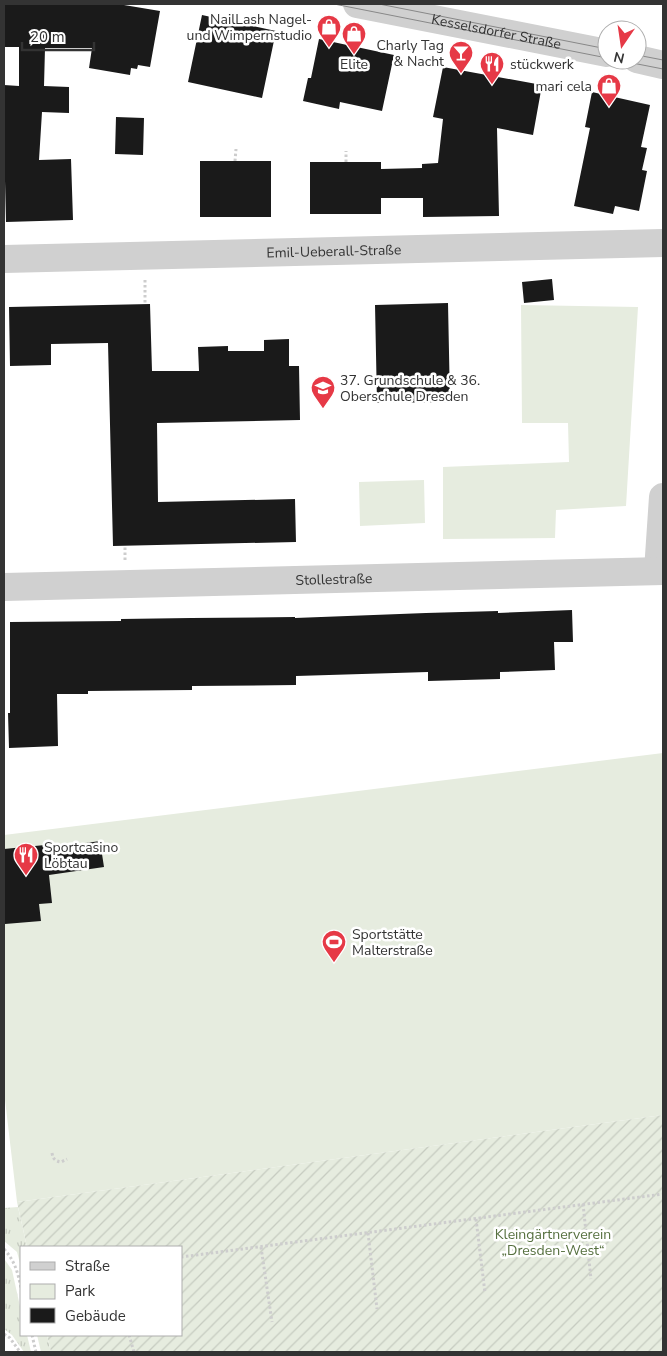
<svg xmlns="http://www.w3.org/2000/svg" width="667" height="1356" viewBox="0 0 667 1356" font-family="'Nunito Sans',sans-serif">
	<style>
		.grass { fill: url(#grass-tufts) }
		.park { fill: #e6ecdf }
		.garden { fill: url(#garden-furrows) }
		.building { fill: #1a1a1a }
		.lines { fill: none; stroke-linecap: round; stroke-linejoin: round }
		.path { stroke: #cdcdcd; stroke-width: 3; stroke-dasharray: 2.5 2.5; stroke-linecap: butt }
		.minor { stroke: #d0d0d0; stroke-width: 28 }
		.tram { stroke: #888; stroke-width: 1 }
		.labels { text-anchor: middle; dominant-baseline: central; stroke-width: 5; stroke-linejoin: round; paint-order: stroke }
		.poi-label { font-size: 14px; fill: #333; stroke: #fff; text-anchor: start }
		.street-label { font-size: 14px; fill: #333; stroke: #fff }
		.park-label { font-size: 14px; fill: #56703f; stroke: #fff }
	</style>
	<defs>
		<pattern id="grass-tufts" width="24" height="20" patternUnits="userSpaceOnUse" patternTransform="scale(1.25)"><rect width="24" height="20" fill="#e6ecdf"/><path d="M3 7l-1-3M5 7V3M7 7l1-3M15 17l-1-3M17 17v-4M19 17l1-3" fill="none" stroke="#c6cbc0"/></pattern>
		<pattern id="garden-furrows" width="10" height="10" patternUnits="userSpaceOnUse" patternTransform="scale(1.25)"><rect width="10" height="10" fill="#e6ecdf"/><path d="M-1 1l2-2M0 10L10 0M9 11l2-2" fill="none" stroke="#c6cbc0"/></pattern>
	</defs>
	<rect width="100%" height="100%" fill="#fff"/>
	<!-- grass -->
	<path class="grass" d="M18 1207 27 1247H21V1267L17 1252 4 1241V1208Z
		M5 1260 12 1270 21 1311V1335H27L31 1352H24L12 1335 4 1329V1263Z
		M37 1335H47L51 1352H41Z"/>
	<!-- park -->
	<path class="park" d="M521 305 638 307 626 506 556 510 555 538 443 539V467L569 462 568 423H522Z
		M424 480 425 523 360 526 359 482Z
		M663 753V1115L17 1202 4 1091V835Z"/>
	<!-- garden -->
	<path class="garden" d="M663 1115V1352H51L47 1335H181V1247H27L17 1202Z"/>
	<!-- building -->
	<path class="building" d="M4 4H118L160 11 150 67 138 65 137 69 131 68 130 75 89 68 92 48H45L44 86 69 87V113L42 112 39 160 71 159 73 220 6 222 4 140V85L19 86V47H4Z
		M202 15 276 31 262 98 188 82Z
		M319 39 394 55 382 111 340 102 339 109 303 101 308 78H311Z
		M443 67 542 85 533 135 497 128 499 216 423 217V198H381V214H310V162H381V169L422 168V164L438 163 443 119 433 117Z
		M592 92 650 105 641 147 647 148 642 170 647 171 639 211 615 206 613 214 574 206 590 128 585 127Z
		M116 117 144 118 143 155 115 154Z
		M200 161H271V217H200Z
		M552 279 554 300 524 303 522 282Z
		M448 303 450 402 377 403 375 305Z
		M150 304 152 371H199L198 347 228 346V351H264V340L289 339V366H299L300 420 157 423 158 502 295 499 296 542 113 546 108 343 51 344V365L10 366 9 307Z
		M572 610 573 642H554L555 670 500 672V679L428 681V672L296 676V685L192 686V690L88 691V694H57L58 746 9 748 8 713H10V622L121 621V619L191 618 295 617V618L426 613 498 611V613Z
		M100 841 104 867 49 875 52 903 39 904 41 921 5 924 4 909V849L45 845V849Z"/>
	<g class="lines">
		<!-- path -->
		<path class="path" d="M235 161 236 149
			M346 162V151
			M145 280V304
			M125 560V545
			M4 920H5
			M52 1153C53 1159 55 1161 61 1162L67 1159
			M583 1204 591 1279
			M476 1219 485 1293
			M368 1233 377 1309
			M261 1247 272 1322
			M4 1249C15 1261 18 1273 21 1288
			M181 1257 663 1194
			M4 1334 10 1338 20 1352
			M32 1335 36 1352
			M129 1335 134 1352"/>
		<!-- minor -->
		<g class="minor">
			<path id="s1" d="M357 4 607 53"/>
			<path d="M637 59 663 65"/>
			<path id="s2" d="M4 259 663 243"/>
			<path d="M658 571 663 497"/>
			<path id="s3" d="M4 587 663 571"/>
		</g>
		<!-- tram -->
		<path class="tram" d="M334 4 607 58
			M379 4 607 49
			M637 55 663 60
			M617 60 663 69"/>
	</g>
	<!-- icons -->
	<defs>
		<symbol id="shop-pin" viewBox="-11 -11 22 30"><path d="M0 17L-7.5 6A9.5 9.5 0 1 1 7.5 6Z" fill="#e63946" stroke="#fff"/><path d="M-5-2.5h2.3a2.7 3.5 0 0 1 5.4 0H5L5.5 6h-11ZM-1.5-2.5h3a1.5 2.3 0 0 0-3 0Z" fill="#fff"/></symbol>
		<symbol id="bar-pin" viewBox="-11 -11 22 30"><path d="M0 17L-7.5 6A9.5 9.5 0 1 1 7.5 6Z" fill="#e63946" stroke="#fff"/><path d="M-6-5H6L.8 .8V4.5H3.5V6h-7V4.5H-.8V.8Z" fill="#fff"/></symbol>
		<symbol id="restaurant-pin" viewBox="-11 -11 22 30"><path d="M0 17L-7.5 6A9.5 9.5 0 1 1 7.5 6Z" fill="#e63946" stroke="#fff"/><path d="M-5-6h1v4h1v-4h1v4h1v-4h1v5L-1.5 .5V6h-2V.5L-5-1ZM5-6V6H3V1.5H1.5Q1.5-4 5-6Z" fill="#fff"/></symbol>
		<symbol id="school-pin" viewBox="-11 -11 22 30"><path d="M0 17L-7.5 6A9.5 9.5 0 1 1 7.5 6Z" fill="#e63946" stroke="#fff"/><path d="M0-5L7-2L0 1L-7-2ZM-4 1L0 2.5L4 1V4Q0 6-4 4Z" fill="#fff"/></symbol>
		<symbol id="stadium-pin" viewBox="-11 -11 22 30"><path d="M0 17L-7.5 6A9.5 9.5 0 1 1 7.5 6Z" fill="#e63946" stroke="#fff"/><path d="M0-5a6.5 5 0 1 0 0 10a6.5 5 0 1 0 0-10ZM-3.5-1.8h7v3.6h-7Z" fill="#fff"/></symbol>
	</defs>
	<g fill-rule="evenodd">
		<use href="#shop-pin" x="315" y="13" width="28" height="38"/>
		<use href="#shop-pin" x="340" y="20" width="28" height="38"/>
		<use href="#bar-pin" x="447" y="39" width="28" height="38"/>
		<use href="#restaurant-pin" x="478" y="50" width="28" height="38"/>
		<use href="#shop-pin" x="595" y="72" width="28" height="38"/>
		<use href="#school-pin" x="309" y="374" width="28" height="38"/>
		<use href="#restaurant-pin" x="12" y="841" width="28" height="38"/>
		<use href="#stadium-pin" x="320" y="928" width="28" height="38"/>
	</g>
	<g class="labels">
		<!-- poi labels -->
		<g class="poi-label">
			<text x="312" y="19" text-anchor="end">NailLash Nagel-<tspan x="312" dy="16">und Wimpernstudio</tspan></text>
			<text x="444" y="45" text-anchor="end">Charly Tag<tspan x="444" dy="16">&amp; Nacht</tspan></text>
			<text x="354" y="64" text-anchor="middle">Elite</text>
			<text x="510" y="64">stückwerk</text>
			<text x="592" y="86" text-anchor="end">mari cela</text>
			<text x="340" y="380">37. Grundschule &amp; 36.<tspan x="340" dy="16">Oberschule Dresden</tspan></text>
			<text x="44" y="847">Sportcasino<tspan x="44" dy="16">Löbtau</tspan></text>
			<text x="352" y="934">Sportstätte<tspan x="352" dy="16">Malterstraße</tspan></text>
		</g>
		<!-- street labels -->
		<g class="street-label">
			<text stroke="none"><textPath href="#s1" startOffset="142">Kesselsdorfer Straße</textPath></text>
			<text stroke="none"><textPath href="#s2" startOffset="330">Emil-Ueberall-Straße</textPath></text>
			<text stroke="none"><textPath href="#s3" startOffset="330">Stollestraße</textPath></text>
		</g>
		<!-- park labels -->
		<g class="park-label">
			<text x="553" y="1234">Kleingärtnerverein<tspan x="553" dy="16">„Dresden-West“</tspan></text>
		</g>
	</g>
	<!-- border -->
	<rect width="667" height="1356" fill="none" stroke="#333333" stroke-width="10"/>
	<!-- legend -->
	<rect x="20" y="1246" width="162" height="90" fill="#ffffff" stroke="#adadad"/>
	<rect x="30" y="1262" width="25" height="8" fill="#d0d0d0" stroke="#adadad"/>
	<text x="65" y="1271" font-size="15" fill="#333333">Straße</text>
	<rect x="30" y="1284" width="25" height="15" fill="#e6ecdf" stroke="#adadad"/>
	<text x="65" y="1296" font-size="15" fill="#333333">Park</text>
	<rect x="30" y="1308" width="25" height="15" fill="#1a1a1a" stroke="#adadad"/>
	<text x="65" y="1321" font-size="15" fill="#333333">Gebäude</text>
	<!-- north arrow -->
	<g transform="translate(622 45) rotate(193)"><circle r="24" fill="#ffffff" stroke="#adadad"/>
	<path d="M0-4L9 19L0 12L-9 19Z" fill="#e63946"/>
	<text y="-8" font-size="14" font-weight="bold" text-anchor="middle" fill="#333333">N</text>
	</g>
	<!-- scale -->
	<path d="M22 42v8h72v-8" fill="none" stroke="#333333" stroke-width="2.5"/>
	<text x="30" y="42" font-size="15" fill="#333333" stroke="#ffffff" stroke-width="4" paint-order="stroke">20 m</text>
</svg>
